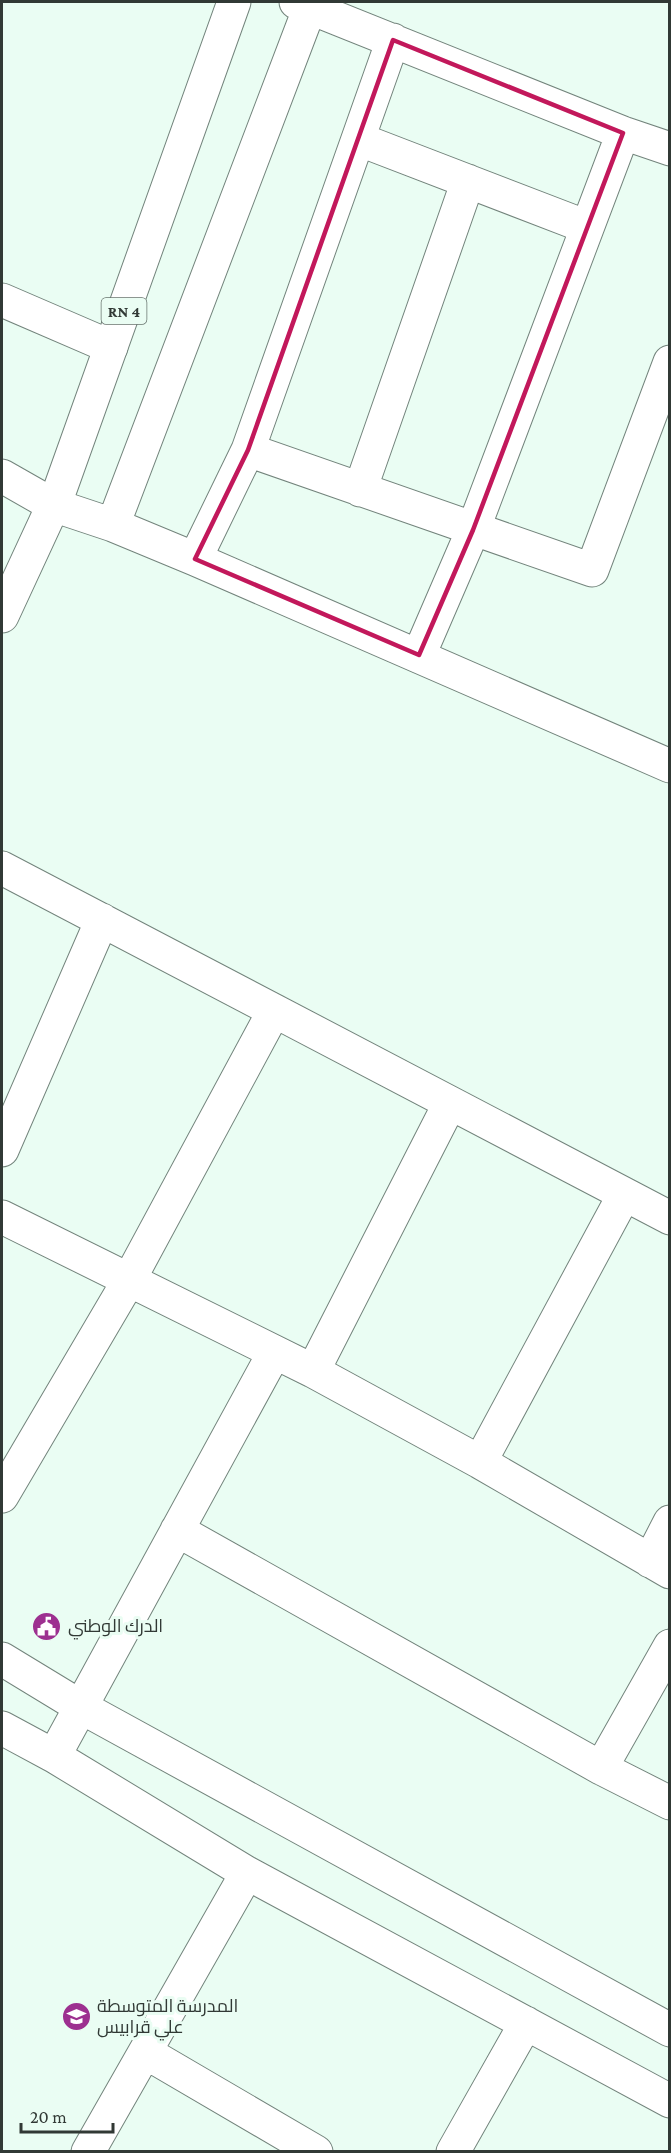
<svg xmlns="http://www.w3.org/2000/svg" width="671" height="2153" viewBox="0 0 671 2153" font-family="'Crimson Pro',Cairo,serif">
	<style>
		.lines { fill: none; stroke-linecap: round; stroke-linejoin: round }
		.minor-casing { stroke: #73847c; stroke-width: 35 }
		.major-casing { stroke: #73847c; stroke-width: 35 }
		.minor { stroke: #fff; stroke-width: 33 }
		.major { stroke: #fff; stroke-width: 33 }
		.marked { fill: none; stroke: #c2185b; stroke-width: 4.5; stroke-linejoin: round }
		.labels { text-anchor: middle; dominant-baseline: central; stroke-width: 6; stroke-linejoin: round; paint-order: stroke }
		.shield { fill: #eafdf3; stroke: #68746e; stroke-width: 1.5 }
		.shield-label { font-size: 16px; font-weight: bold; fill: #313935 }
		.poi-label { font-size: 18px; fill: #313935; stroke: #eafdf3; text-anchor: start }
	</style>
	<rect width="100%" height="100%" fill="#eafdf3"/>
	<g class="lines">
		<defs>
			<path id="minor" d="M296 2 623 133 670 149
				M358 139 587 227
				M2 300 111 347
				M248 450 393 40
				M2 476 53 505 113 525 195 559 670 766
				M360 490 468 181
				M113 525 310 7
				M195 559 248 450 592 570 670 362
				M419 655 473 530 623 133
				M2 868 670 1218
				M2 1150 102 920
				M2 1217 313 1371 480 1462 670 1572
				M313 1371 450 1103
				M480 1462 624 1195
				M2 1496 129 1280 274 1011
				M177 1530 601 1768 670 1803
				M650 1561 670 1522
				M2 1659 81 1707 670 2030
				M2 1728 54 1756 247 1873 670 2101
				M54 1756 274 1353
				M601 1768 670 1646
				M145 2052 316 2152
				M88 2152 247 1873
				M453 2152 526 2023"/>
			<path id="major" d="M2 616 58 495 234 2"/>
		</defs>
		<!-- minor casing -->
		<use href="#minor" class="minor-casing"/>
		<!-- major casing -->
		<use href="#major" class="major-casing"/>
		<!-- minor -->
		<use href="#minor" class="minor"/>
		<!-- major -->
		<use href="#major" class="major"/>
	</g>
	<!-- marked area -->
	<path class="marked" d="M393 40 623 133 473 530 419 655 195 559 248 450Z"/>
	<!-- icons -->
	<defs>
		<symbol id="civic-disc" viewBox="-11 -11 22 22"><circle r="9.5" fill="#9d3090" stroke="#eafdf3"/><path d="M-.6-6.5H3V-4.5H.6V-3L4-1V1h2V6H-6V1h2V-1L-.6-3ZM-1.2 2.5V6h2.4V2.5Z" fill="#fff"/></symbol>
		<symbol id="school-disc" viewBox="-11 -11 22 22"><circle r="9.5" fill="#9d3090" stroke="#eafdf3"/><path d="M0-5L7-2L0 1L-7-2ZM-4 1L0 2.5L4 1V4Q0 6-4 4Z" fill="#fff"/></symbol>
	</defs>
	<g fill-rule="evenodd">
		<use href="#civic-disc" x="30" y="1610" width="33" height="33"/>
		<use href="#school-disc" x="60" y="2000" width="33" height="33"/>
	</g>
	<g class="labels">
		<!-- shield labels -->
		<rect class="shield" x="101.5" y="298" width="45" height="26" rx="4.5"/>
		<g class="shield-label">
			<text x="124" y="311">RN 4</text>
		</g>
		<!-- poi labels -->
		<g class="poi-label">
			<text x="68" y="1626">الدرك الوطني</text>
			<text x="97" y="2006">المدرسة المتوسطة<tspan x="97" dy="21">علي قرابيس</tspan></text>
		</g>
	</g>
	<!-- border -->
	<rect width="671" height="2153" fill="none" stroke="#313935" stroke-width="6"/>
	<!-- scale -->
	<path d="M21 2123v9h92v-9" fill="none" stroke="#313935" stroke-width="3"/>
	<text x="30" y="2123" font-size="18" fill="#313935" stroke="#eafdf3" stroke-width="4.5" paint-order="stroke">20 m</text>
</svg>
